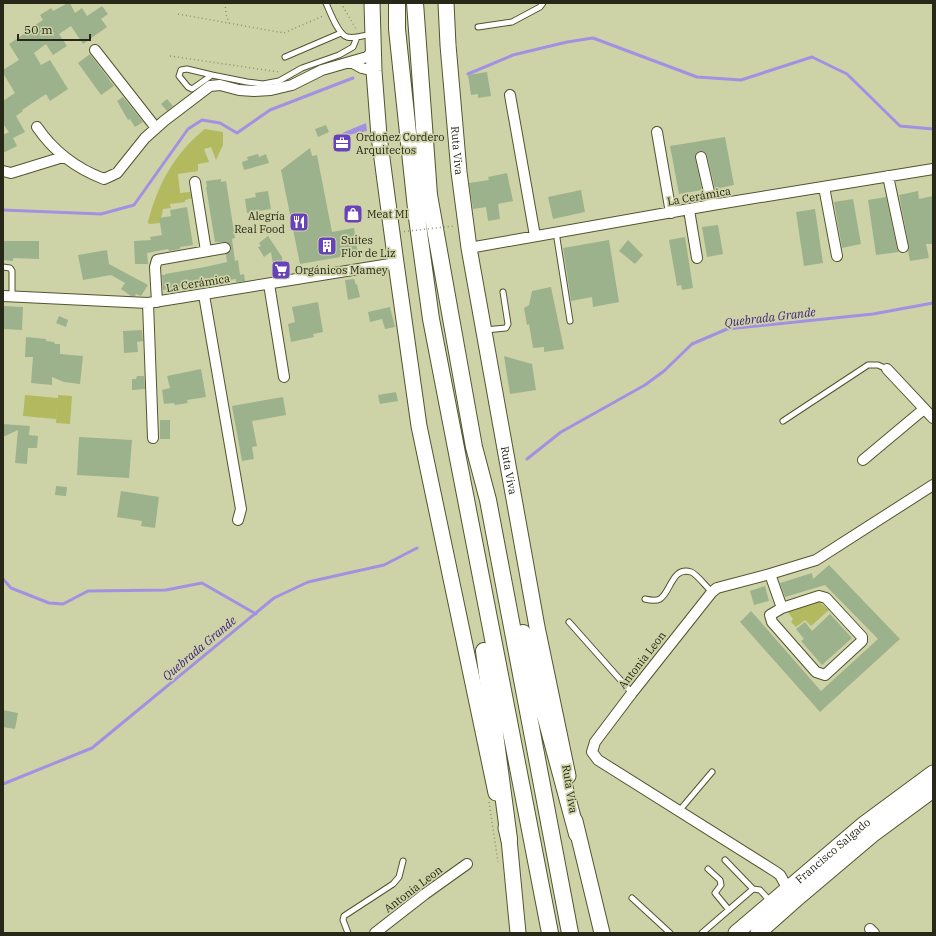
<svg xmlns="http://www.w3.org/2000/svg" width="936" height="936" viewBox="0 0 936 936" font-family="'IBM Plex Serif',serif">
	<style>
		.green { fill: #b2b95f }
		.water { fill: #a291e3 }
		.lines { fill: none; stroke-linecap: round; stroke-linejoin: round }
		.stream { stroke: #a291e3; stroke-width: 3 }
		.building { fill: #9cb28c }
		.service-casing { stroke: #52552e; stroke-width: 7 }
		.minor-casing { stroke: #52552e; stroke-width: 12 }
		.primary-casing { stroke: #52552e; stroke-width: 17 }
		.trunk-casing { stroke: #52552e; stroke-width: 18 }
		.path { stroke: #8b8f6e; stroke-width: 1.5; stroke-dasharray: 1 3; stroke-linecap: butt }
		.service { stroke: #fff; stroke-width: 5 }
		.minor { stroke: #fff; stroke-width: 10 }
		.primary { stroke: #fff; stroke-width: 15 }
		.trunk { stroke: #fff; stroke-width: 16 }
		.path-bridge { stroke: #8b8f6e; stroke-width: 1.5; stroke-dasharray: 1 3; stroke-linecap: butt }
		.labels { text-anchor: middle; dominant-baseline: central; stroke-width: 3.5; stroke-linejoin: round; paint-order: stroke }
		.poi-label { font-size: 11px; fill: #272817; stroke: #ced3a7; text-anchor: start }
		.street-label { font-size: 11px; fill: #272817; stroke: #ced3a7 }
		.water-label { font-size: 12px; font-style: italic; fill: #401f7e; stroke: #ced3a7 }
	</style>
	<rect width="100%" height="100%" fill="#ced3a7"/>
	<!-- green -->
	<path class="green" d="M205 129 223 132V145L216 160 211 147 204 149 209 162 198 164V171L178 174 180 193 190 192 192 198 185 200V202L170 204 171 208 163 209 160 223 149 224 148 222C158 184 174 154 205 129Z
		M25 395 58 398V395L72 396 70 424 56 423 57 407 56 419 23 416Z
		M819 602 829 610 811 626 805 620 796 627 791 622 793 619 788 612Z"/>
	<!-- water -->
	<path class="water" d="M366 123 367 131 343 136 342 133Z"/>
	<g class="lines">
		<!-- stream -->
		<path class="stream" d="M468 74 513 55 567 42 593 38 697 77 741 80 812 57 847 74 900 126 933 129
			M3 210 101 214 134 205 188 129 202 120 220 123 237 133 270 110 353 78
			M527 459 561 432 645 385 664 371 692 344 727 329 873 314 933 303
			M3 579 11 588 49 603 63 604 88 591 166 590 202 583 256 614
			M3 784 92 748 274 598 308 582 384 565 417 548"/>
	</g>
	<!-- building -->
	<path class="building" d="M68 3H70L75 13 82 8 87 16 102 6 108 14 101 19 107 27 83 44 71 26 59 34 67 46 53 55 46 44 34 53 41 65 50 60 68 89 50 101 46 94 22 110 23 111 16 116 25 132 13 138 17 146 3 153V135L9 132 3 124V101L15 93 3 73V70L19 60 9 44 33 28 32 27 43 20 40 15 51 8 53 11Z
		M90 54 114 86 101 95 78 63Z
		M487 72 491 96 478 98V94L471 95 468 75Z
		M123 97 143 122 135 127 130 119 128 120 117 101Z
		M167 99 173 106 167 111 161 104Z
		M326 125 329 132 318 137 315 129Z
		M725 137 734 185 715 189 707 155 703 151H700L696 153 695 158 702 190 679 194 670 146Z
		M310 148 312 156 317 155 332 232 354 228 358 254 300 264 281 170Z
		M258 154 259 157 266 154 269 163 244 170 242 162 248 160 247 157Z
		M507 173 513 201 498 204 500 219 488 221 486 207 473 209 469 183 489 180 488 177Z
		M221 179V182L226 181 235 238 232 239 235 261 238 260 240 275 244 274 245 281 236 282V279L163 290 162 275H165V274L205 267 227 262 226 254 231 251V246L227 242H215L206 187H207L206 181Z
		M581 190 585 212 553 219 548 197Z
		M268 191 271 209 247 213 245 199 256 197 255 193Z
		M918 191 919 199 933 196V244H926L929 258 910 261 908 250 909 246 899 195Z
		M886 197 897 248 899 252 876 255 868 200Z
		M853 199 861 244 842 248 834 202Z
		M187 207 193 245 180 247V249L169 251 168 249 147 253 148 264H135L134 241 151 240 150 237 162 235 159 218 171 216 170 210Z
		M815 209 823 263 804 266 796 212Z
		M718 225 723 254 707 257 702 227Z
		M268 236 282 257 283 269 274 270 271 252 264 257 258 247 261 246 259 243Z
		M685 237 693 288 682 290 681 285 677 286 669 240Z
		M609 240 619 302 593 307 592 297 571 301 563 248Z
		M628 240 643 255 635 264 619 251Z
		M3 241H39V259L13 258V261L3 260Z
		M107 250 109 264 148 285 141 296 136 294 135 296H131L121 289 125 283 111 275 83 280 78 255Z
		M354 279 356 285 357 284 360 297 348 300 345 280Z
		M551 287 564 349 544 352V347L533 348 529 324 527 325 524 308 529 305 532 291Z
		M318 302 323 332 313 334 314 337 291 342 288 324 295 322 292 307Z
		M3 306 23 307 22 330 3 329Z
		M390 307 395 327 385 329 382 319 370 322 368 312Z
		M59 316 68 320 66 327 56 323Z
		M142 330 143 341 137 342 138 352 124 353 123 331Z
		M26 337 46 339V341L54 342 55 344H60V354L83 356 80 384 64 382 52 377V385L31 383 33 357H25Z
		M504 356 532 364 536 390 510 394Z
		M201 369 206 397 187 400 188 403 175 405 174 403 164 404 162 390 170 388 167 376Z
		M137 376H144L145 389 132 390V379H136Z
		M396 392 398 401 380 404 378 395Z
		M283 397 286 415 252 421 257 446 252 447 254 459 242 461 232 406Z
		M160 420H170V439H160Z
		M3 424 30 426 29 435 38 436 37 448H28L27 464 15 463 18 430 3 437Z
		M79 437 132 440 129 478 77 475Z
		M56 486 67 487 66 496 55 495Z
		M121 491 159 497 155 528 141 526 142 521 117 517Z
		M829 565 900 639 820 712 740 622 751 611 821 691 878 639 825 585 785 597 780 583 812 573 813 579Z
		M765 586 769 601 754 605 750 591Z
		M830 614 852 638 822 665 801 641 804 639 796 629 805 622 812 631Z
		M3 710 18 713 15 729 3 727Z"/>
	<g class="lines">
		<defs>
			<path id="service" d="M326 3C330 12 338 34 347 37 355 39 365 35 372 34
				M478 27 512 22 540 7 543 3
				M285 57 341 33
				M212 75 187 69 181 70 179 76 188 87 192 89 212 75 247 82 263 84 279 81 302 68 339 55 353 47 357 37
				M556 232 570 321
				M3 267 10 268 12 271V296
				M485 330 506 328 508 324 503 292
				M783 421 868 365H878L887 369
				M645 599C649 600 656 601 660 599 671 592 672 566 691 572 697 574 706 587 712 592
				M569 622 632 693
				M679 811 712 772
				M725 860 753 889
				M708 869 720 880 721 885 715 893 729 910
				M632 898 670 933
				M348 933 343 920 344 916 393 884 399 877 403 861
				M702 933 753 889 760 890 771 902"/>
			<path id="minor" d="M95 50 156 128
				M351 62 362 68 374 71
				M510 95 535 236
				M37 127C54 152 75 168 104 179L117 173 145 138 164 121 210 86 220 85 239 90 254 91 271 90 292 85 322 70 367 57 373 51
				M657 132 671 213
				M701 157 712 205
				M3 171 11 173 63 157
				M888 176 903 247
				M195 182 206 251
				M824 187 837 256
				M689 210 697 258
				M469 248 712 205 933 169
				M269 284 284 377
				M204 295 241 509 238 520
				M3 296 148 303 396 263
				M157 302 155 267 157 260 225 248
				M148 303 153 438
				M887 369 933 418
				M863 460 924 409
				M770 574 782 608
				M819 596 826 598 862 637V641L825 675 816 672 772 622 770 615 782 608Z
				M788 889 780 875 776 872 598 760 592 752 595 742 632 693 712 592 717 588 770 574 816 560 933 485
				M870 929 874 933
				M375 933 425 894 467 864"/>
			<g id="primary">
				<path d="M372 3 374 71 379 136 396 263 419 426 496 793"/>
				<path id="s1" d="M446 3 448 45 459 172 469 248 537 627 568 776"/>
				<path d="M575 821 602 933"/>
				<path d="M506 828 509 839 518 933"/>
				<path id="s2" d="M736 933 864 824 933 773"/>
				<path d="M758 933 801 895 872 835 933 790"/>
			</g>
			<path id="trunk" d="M397 3V29L417 218 431 319 550 933
				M415 3 429 195 474 447 488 500 570 933
				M523 633 577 834
				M484 651 509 839"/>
		</defs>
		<!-- service casing -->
		<use href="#service" class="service-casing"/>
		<!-- minor casing -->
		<use href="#minor" class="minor-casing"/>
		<!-- primary casing -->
		<use href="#primary" class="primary-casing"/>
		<!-- trunk casing -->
		<use href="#trunk" class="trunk-casing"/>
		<!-- path -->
		<path class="path" d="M225 3 226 14 229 23
			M341 3 356 29
			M178 14 284 33 323 16
			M170 56 279 72
			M489 802 498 862"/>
		<!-- service -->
		<use href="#service" class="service"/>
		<!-- minor -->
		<use href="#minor" class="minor"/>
		<!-- primary -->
		<use href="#primary" class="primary"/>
		<!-- trunk -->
		<use href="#trunk" class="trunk"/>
		<!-- path-bridge -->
		<path class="path-bridge" d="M400 232 454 226"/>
	</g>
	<!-- icons -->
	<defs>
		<symbol id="office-square" viewBox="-11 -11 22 22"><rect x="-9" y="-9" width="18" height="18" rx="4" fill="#6742ba" stroke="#ced3a7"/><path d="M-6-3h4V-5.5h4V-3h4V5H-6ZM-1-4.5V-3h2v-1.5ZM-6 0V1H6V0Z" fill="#fff"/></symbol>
		<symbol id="shop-square" viewBox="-11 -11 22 22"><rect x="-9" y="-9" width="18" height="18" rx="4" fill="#6742ba" stroke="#ced3a7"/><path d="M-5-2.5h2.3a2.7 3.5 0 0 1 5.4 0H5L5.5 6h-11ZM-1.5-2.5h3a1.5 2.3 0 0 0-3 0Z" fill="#fff"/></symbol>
		<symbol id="restaurant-square" viewBox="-11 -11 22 22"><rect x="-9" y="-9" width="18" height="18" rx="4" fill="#6742ba" stroke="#ced3a7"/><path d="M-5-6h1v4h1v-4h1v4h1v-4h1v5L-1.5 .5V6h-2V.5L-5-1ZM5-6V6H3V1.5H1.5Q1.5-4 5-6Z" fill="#fff"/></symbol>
		<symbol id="building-square" viewBox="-11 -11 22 22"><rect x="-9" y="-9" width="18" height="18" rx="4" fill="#6742ba" stroke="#ced3a7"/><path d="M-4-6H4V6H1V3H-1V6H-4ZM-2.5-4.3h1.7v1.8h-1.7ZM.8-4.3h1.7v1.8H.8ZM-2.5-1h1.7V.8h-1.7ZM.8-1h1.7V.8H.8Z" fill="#fff"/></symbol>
		<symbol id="supermarket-square" viewBox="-11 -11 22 22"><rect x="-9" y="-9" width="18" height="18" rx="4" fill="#6742ba" stroke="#ced3a7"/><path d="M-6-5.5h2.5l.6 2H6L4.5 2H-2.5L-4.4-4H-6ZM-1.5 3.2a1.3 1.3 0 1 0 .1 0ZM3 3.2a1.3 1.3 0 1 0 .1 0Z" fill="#fff"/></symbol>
	</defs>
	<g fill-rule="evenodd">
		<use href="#office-square" x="331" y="132" width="22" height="22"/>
		<use href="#shop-square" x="342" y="203" width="22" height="22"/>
		<use href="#restaurant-square" x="288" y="211" width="22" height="22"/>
		<use href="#building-square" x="316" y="235" width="22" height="22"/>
		<use href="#supermarket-square" x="270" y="259" width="22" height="22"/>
	</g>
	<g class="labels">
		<!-- poi labels -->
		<g class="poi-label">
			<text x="356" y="137">Ordoñez Cordero<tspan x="356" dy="13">Arquitectos</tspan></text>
			<text x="367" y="214">Meat MI</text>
			<text x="285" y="216" text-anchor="end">Alegría<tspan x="285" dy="13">Real Food</tspan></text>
			<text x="341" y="240">Suites<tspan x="341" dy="13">Flor de Liz</tspan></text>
			<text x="295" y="270">Orgánicos Mamey</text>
		</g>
		<!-- street labels -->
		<g class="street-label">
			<text stroke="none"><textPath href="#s1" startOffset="148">Ruta Viva</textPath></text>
			<text transform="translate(699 196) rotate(-10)">La Cerámica</text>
			<text transform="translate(198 283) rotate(-9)">La Cerámica</text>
			<text stroke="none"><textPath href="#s1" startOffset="472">Ruta Viva</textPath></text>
			<text transform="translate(642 660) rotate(-52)">Antonia Leon</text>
			<text transform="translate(570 789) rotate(81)">Ruta Viva</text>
			<text stroke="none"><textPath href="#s2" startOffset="127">Francisco Salgado</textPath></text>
			<text transform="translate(413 889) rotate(-37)">Antonia Leon</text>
		</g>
		<!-- water labels -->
		<g class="water-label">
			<text transform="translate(770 317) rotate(-7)">Quebrada Grande</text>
			<text transform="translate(199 648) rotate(-40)">Quebrada Grande</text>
		</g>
	</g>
	<!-- border -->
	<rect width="936" height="936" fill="none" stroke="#272817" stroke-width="8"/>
	<!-- scale -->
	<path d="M18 34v6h72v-6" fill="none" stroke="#272817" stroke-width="2"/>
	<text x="24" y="34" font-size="12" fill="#272817" stroke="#ced3a7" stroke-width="3" paint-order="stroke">50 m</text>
</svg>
